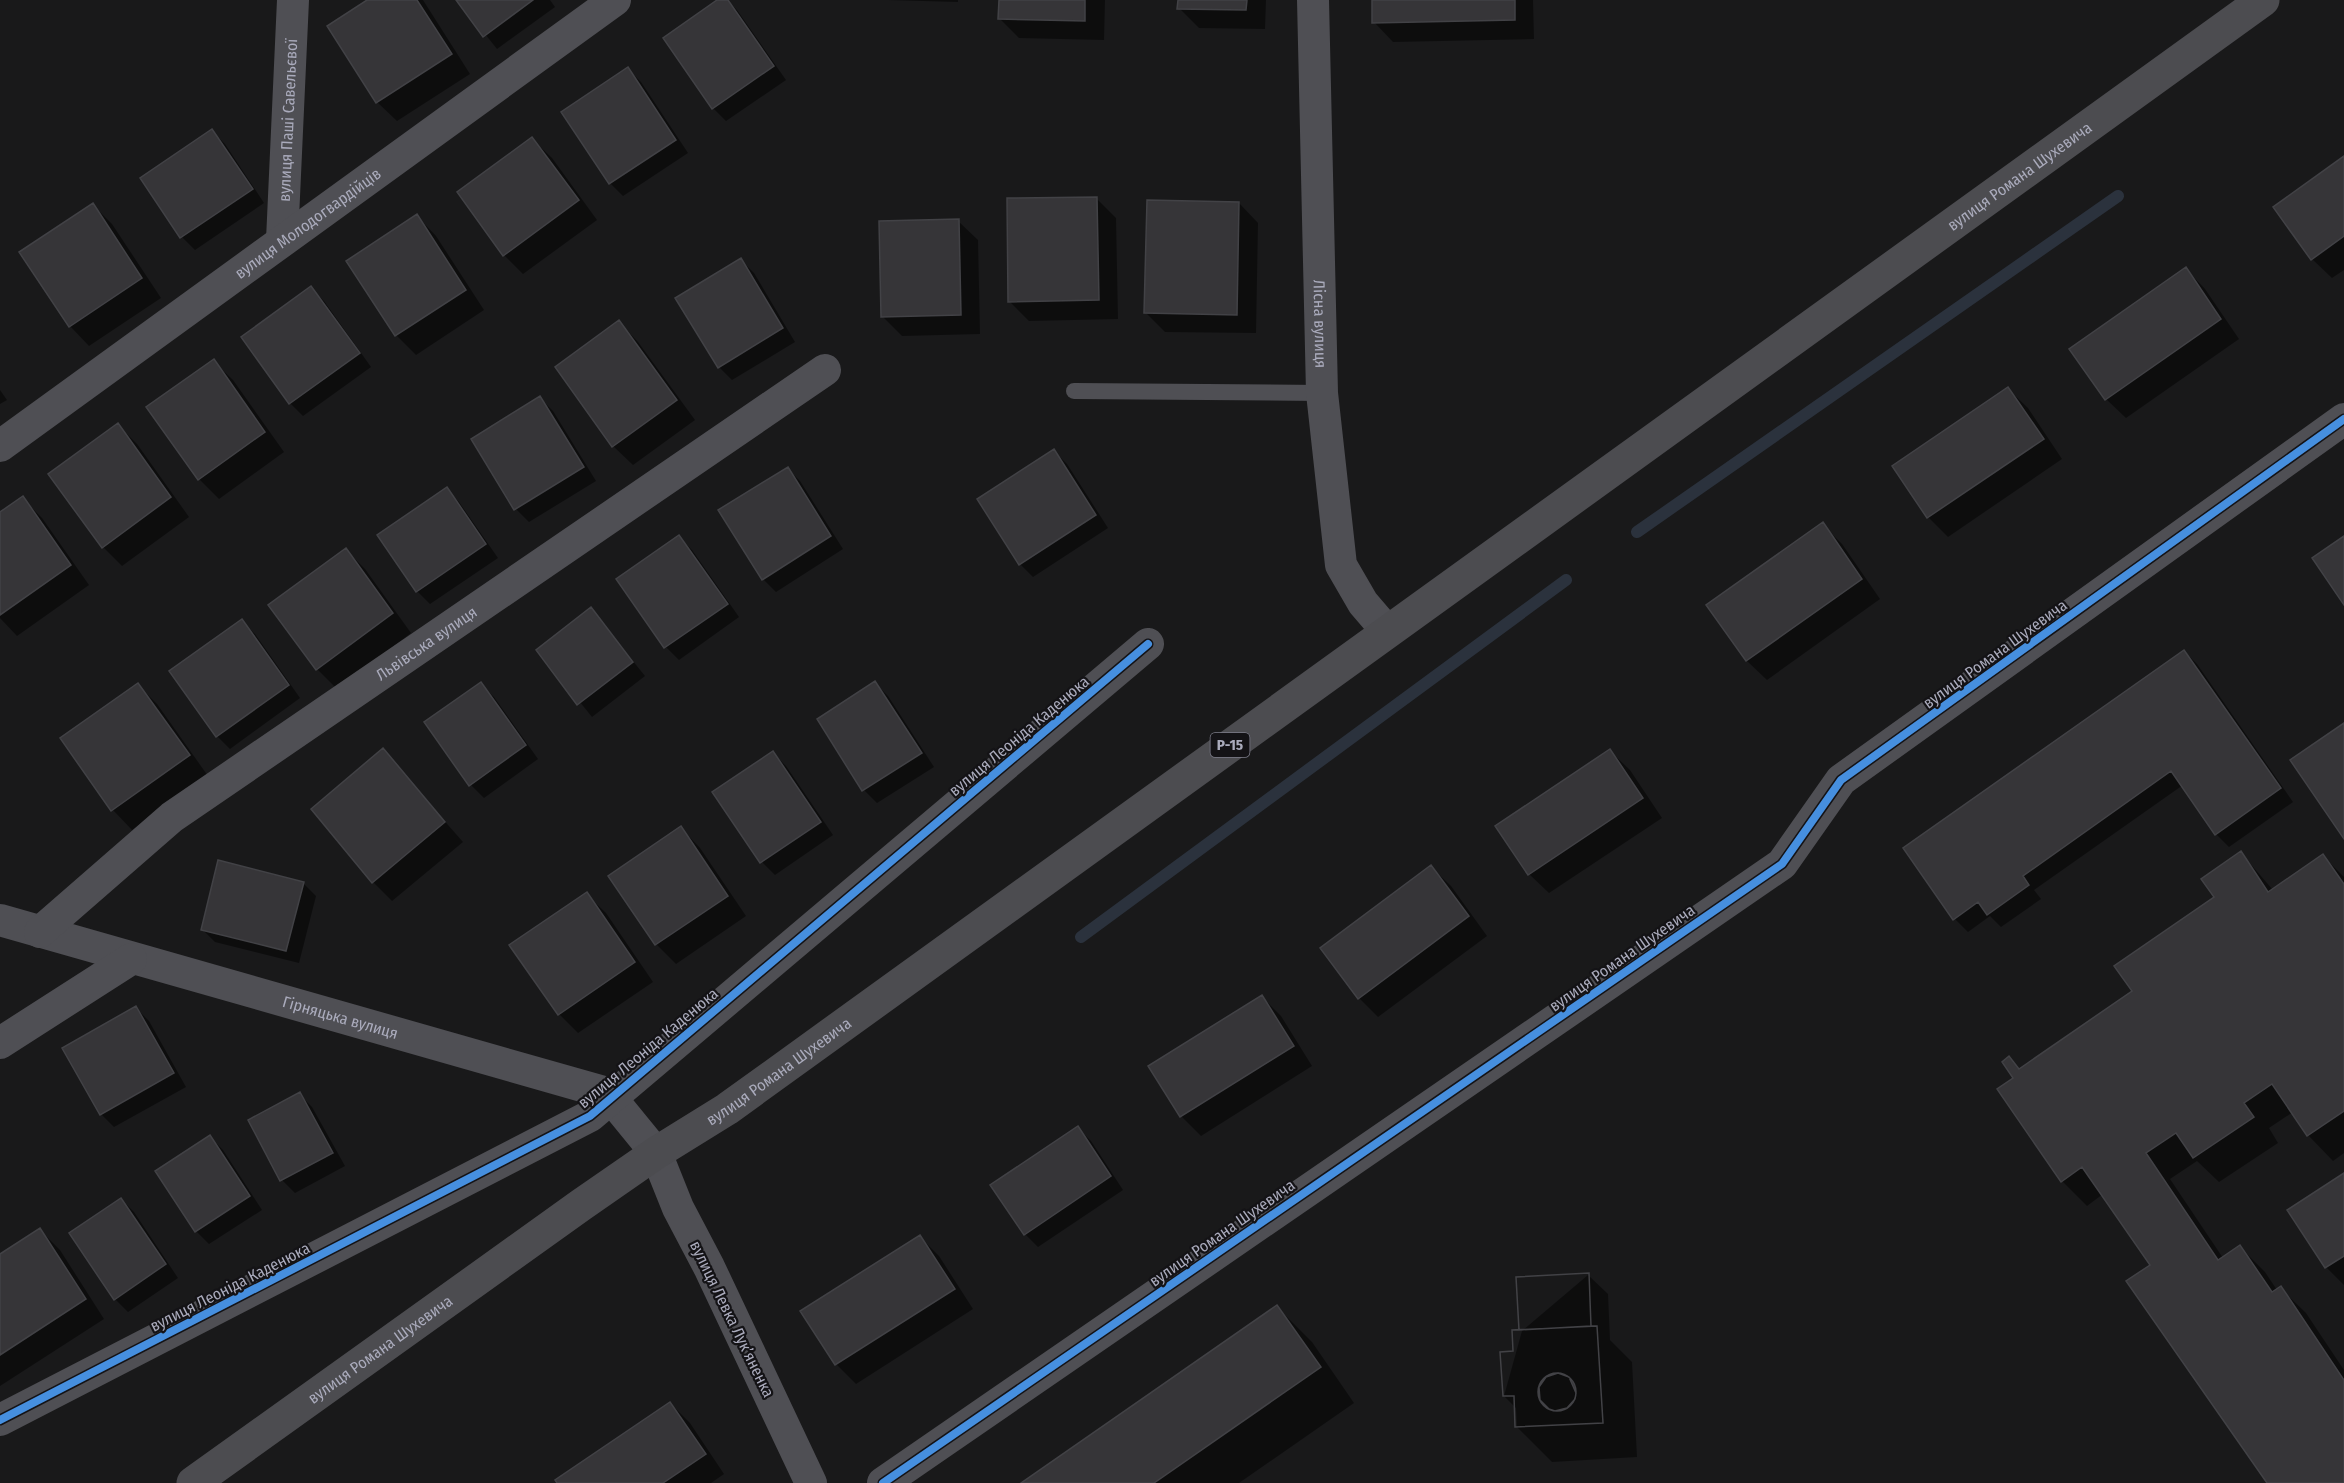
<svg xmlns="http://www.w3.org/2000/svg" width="2344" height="1483" viewBox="0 0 2344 1483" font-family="'Fira Sans Condensed',sans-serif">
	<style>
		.shadow { fill: #0007 }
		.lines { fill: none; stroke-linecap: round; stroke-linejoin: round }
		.stream { stroke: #2b323d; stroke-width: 12 }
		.building { fill: #363538; stroke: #424246; stroke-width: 1.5; fill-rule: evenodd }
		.service { stroke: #4f4f54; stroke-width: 16 }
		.minor { stroke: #4f4f54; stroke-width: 32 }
		.primary { stroke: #4c4c50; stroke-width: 33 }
		.cycleway-casing { stroke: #141316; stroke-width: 11 }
		.cycleway { stroke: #468fdf; stroke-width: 8 }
		.labels { text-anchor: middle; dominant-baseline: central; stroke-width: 4.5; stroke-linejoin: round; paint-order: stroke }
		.shield { fill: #141316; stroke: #7d7d8a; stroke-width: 1.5 }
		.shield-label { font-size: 15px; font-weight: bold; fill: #aaabbc }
		.street-label { font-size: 16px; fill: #aaabbc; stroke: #141316 }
	</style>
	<rect width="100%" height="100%" fill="#19191a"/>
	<!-- shadow -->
	<path class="shadow" d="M370 0H423L470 74 397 121 377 102Z
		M458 0H550L555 7 497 49Z
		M720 0H727L737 10 786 80 726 121 713 108Z
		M888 0H958V2Z
		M1000 0H1105L1104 40 1019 38 1000 19Z
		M1179 0H1266L1265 29 1199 28 1179 8Z
		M1373 0H1533L1534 39 1393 42 1374 22Z
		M628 69 641 82 688 153 623 196 610 183 563 112Z
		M212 131 225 144 264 203 195 250 182 237 142 178Z
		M532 139 552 158 597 220 523 274 504 255Z
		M2344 158V270L2332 278 2312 259Z
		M1096 198 1116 218 1118 319 1029 321 1010 302Z
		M1239 203 1258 223 1256 333 1165 332 1145 312Z
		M93 205 112 224 161 298 89 346 70 326Z
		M417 216 436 236 484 310 416 355 396 335 348 261Z
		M958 221 978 240 980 334 902 336 882 316Z
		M741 260 754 273 795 342 732 380 719 367Z
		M2186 269 2205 289 2239 339 2126 418 2106 399Z
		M311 288 324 301 371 367 303 416 290 403Z
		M619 322 638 342 695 420 633 465 613 446 557 368Z
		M213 361 233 380 284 452 219 499 199 479 148 408Z
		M2008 389 2028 408 2062 459 1948 537 1928 517 1894 466Z
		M0 390 7 400 0 404Z
		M540 398 553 411 596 481 529 522 516 509Z
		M118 425 137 444 189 517 122 566 103 547Z
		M1054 451 1067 464 1108 528 1033 577 1020 564Z
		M787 468 800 481 843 549 776 592 763 579Z
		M446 489 459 502 498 558 430 604 417 591 379 536Z
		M22 498 42 518 89 585 17 636 0 618V514Z
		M1822 524 1842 544 1880 599 1767 680 1747 661 1708 606Z
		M679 537 692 550 739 617 679 660 666 647 618 580Z
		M346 550 365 569 411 633 337 689 317 669 270 605Z
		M591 609 645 676 592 717 538 650Z
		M242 621 255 634 300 698 230 749 217 736Z
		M2184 651 2197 664 2293 802 2229 847 2216 834 2183 785 2034 890 2041 899 2001 927 1990 916 1968 932 1955 919Z
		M875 683 888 696 934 767 877 803 864 790 819 719Z
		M481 684 494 697 538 759 484 798 471 785Z
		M138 685 157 704 208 776 132 830 113 810 62 739Z
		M382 750 463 842 392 901 373 882Z
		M1610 751 1630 770 1662 818 1549 893 1529 874Z
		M773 753 786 766 833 835 775 875 762 862 714 793Z
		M681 828 700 848 746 916 676 964 656 944 610 877Z
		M2241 853 2273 890 2323 856 2344 877V1153L2333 1161 2308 1135 2293 1112 2269 1128 2278 1143 2219 1182 2197 1161 2170 1179 2223 1258 2240 1247 2265 1272 2277 1290 2280 1288 2306 1313 2344 1370V1483H2269L2152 1265 2103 1194 2087 1206 2062 1181 2015 1078 2009 1058 2021 1070 2134 991 2216 898Z
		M1431 867 1451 886 1487 936 1378 1017 1359 998Z
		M303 883 316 896 299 963 215 942 202 929Z
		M586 894 606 913 653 982 578 1033 559 1014Z
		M1262 997 1281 1016 1312 1066 1201 1136 1181 1116Z
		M136 1008 149 1021 186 1087 114 1127 101 1114 64 1048Z
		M299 1094 312 1107 345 1166 295 1193 282 1180Z
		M1078 1128 1091 1141 1123 1190 1038 1247 1025 1234Z
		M210 1137 223 1150 262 1210 209 1244 196 1231 157 1171Z
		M2344 1175V1285L2326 1267 2289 1211Z
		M121 1199 134 1212 178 1278 128 1312 115 1299Z
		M40 1230 60 1250 104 1319 0 1386V1256Z
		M920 1237 939 1256 973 1309 856 1384 836 1364 803 1312Z
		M1588 1275 1608 1294 1610 1340 1632 1362 1637 1457 1552 1462 1517 1427 1516 1408 1504 1396 1522 1331Z
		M1277 1307 1312 1342 1354 1403 1239 1483H1023Z
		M670 1403 690 1423 724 1474 711 1483H559Z"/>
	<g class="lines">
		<!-- stream -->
		<path class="stream" d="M1637 532 2118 196
			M1081 937 1566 580"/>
	</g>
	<!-- building -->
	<path class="building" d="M367 0H417L452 54 376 103 327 26Z
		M456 0H533L483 37Z
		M717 0H728L774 66 712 109 663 38Z
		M999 0H1085V21L998 19Z
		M1178 0H1247L1246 10 1177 9Z
		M1372 0H1515V20L1372 23Z
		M628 67 676 140 609 184 561 112Z
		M212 129 253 189 180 238 140 178Z
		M532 137 579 200 503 256 457 192Z
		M2344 156V236L2311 260 2273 207Z
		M1097 197 1099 300 1008 302 1007 198Z
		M1147 200 1239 202 1237 315 1144 313Z
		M93 203 142 278 69 327 19 252Z
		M417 214 466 290 395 336 346 261Z
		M959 219 961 315 881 317 879 221Z
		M741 258 783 328 718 368 675 298Z
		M2186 267 2221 319 2105 400 2069 349Z
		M311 286 360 353 289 404 241 337Z
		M619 320 677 400 612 447 555 367Z
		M214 359 265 432 198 480 146 407Z
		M2008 387 2044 439 1927 518 1892 466Z
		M540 396 584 467 514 510 471 439Z
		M118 423 171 497 102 548 48 474Z
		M1054 449 1096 515 1019 565 977 499Z
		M788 467 831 536 762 580 718 510Z
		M447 487 486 544 416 592 377 535Z
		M23 496 71 565 0 615V512Z
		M1823 522 1862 579 1746 661 1706 605Z
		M679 535 728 604 664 648 616 579Z
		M2344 536V605L2312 558Z
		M346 548 393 613 316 670 268 605Z
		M591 607 633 662 577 705 536 650Z
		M242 619 289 685 216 737 169 671Z
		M2184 650 2281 788 2215 835 2171 771 2023 876 2029 885 1987 915 1978 902 1953 920 1903 848Z
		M875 681 922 753 862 791 817 719Z
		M481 682 526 745 469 786 424 722Z
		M138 683 190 755 111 811 60 738Z
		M2344 723V839L2290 760Z
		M383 748 445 822 372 883 311 809Z
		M1610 749 1643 798 1528 875 1495 826Z
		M773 751 821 822 760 863 712 792Z
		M681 826 728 896 655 945 608 876Z
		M2241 851 2268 892 2323 854 2344 884V1111L2307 1136 2272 1084 2244 1103 2254 1117 2193 1158 2176 1133 2146 1153 2218 1260 2240 1245 2272 1292 2281 1286 2344 1380V1483H2267L2126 1281 2150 1265 2082 1167 2061 1182 1997 1089 2013 1078 2002 1062 2009 1056 2019 1069 2132 991 2114 966 2214 897 2201 879Z
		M218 860 304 882 286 951 201 930Z
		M1431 865 1469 916 1358 999 1320 948Z
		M587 892 635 962 558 1015 509 945Z
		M1262 995 1294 1046 1180 1117 1148 1066Z
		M136 1006 174 1073 100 1115 62 1048Z
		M300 1092 333 1153 280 1181 248 1120Z
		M1078 1126 1111 1176 1024 1235 990 1185Z
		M210 1135 250 1196 195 1232 155 1171Z
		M2344 1173V1256L2325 1268 2287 1210Z
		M121 1198 166 1264 114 1300 69 1233Z
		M40 1228 86 1299 0 1355V1254Z
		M920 1235 955 1289 835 1365 800 1311Z
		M1589 1273 1591 1326H1597L1603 1423 1515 1427 1514 1396H1503L1500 1352 1513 1351 1512 1330H1519L1516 1277ZM1558 1373 1569 1377 1576 1393 1575 1399 1567 1408 1555 1411 1549 1409 1540 1400 1539 1387 1546 1377Z
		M1589 1273 1591 1326 1519 1330 1516 1277Z
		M1277 1305 1321 1367 1154 1483H1021Z
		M1597 1326 1603 1423 1515 1427 1514 1396H1503L1500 1352 1513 1351 1512 1330Z
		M1538 1392a19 19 0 1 1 38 0a19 19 0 1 1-38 0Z
		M670 1402 706 1454 663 1483H557L555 1480Z"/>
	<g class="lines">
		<!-- service -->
		<path class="service" d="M1074 391 1322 393"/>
		<!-- minor -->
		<g class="minor">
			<path id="s1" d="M1313 0 1322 393 1341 565 1363 603 1387 631"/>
			<path id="s2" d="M282 240 293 0"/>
			<path id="s3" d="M0 446 615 0"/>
			<path id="s4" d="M0 920 607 1093 656 1153 678 1208 709 1267 811 1483"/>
			<path id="s5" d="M40 932 172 817 825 370"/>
			<path d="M0 1043 131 959"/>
			<path d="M0 1420 590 1116 1148 644"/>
			<path d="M883 1483 1782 864 1841 780 2344 419"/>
		</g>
		<!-- primary -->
		<path class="primary" id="s6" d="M193 1483 581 1205 656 1153 727 1109 2263 0"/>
		<defs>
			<path id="cycleway" d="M0 1420 590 1116 1148 644
				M883 1483 1782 864 1841 780 2344 419"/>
		</defs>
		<!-- cycleway casing -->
		<use href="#cycleway" class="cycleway-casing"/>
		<!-- cycleway -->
		<use href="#cycleway" class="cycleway"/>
	</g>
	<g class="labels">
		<!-- shield labels -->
		<rect class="shield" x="1210.5" y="733" width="39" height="24" rx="4.5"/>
		<g class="shield-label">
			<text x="1230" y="745">Р-15</text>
		</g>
		<!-- street labels -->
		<g class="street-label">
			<text stroke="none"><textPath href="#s2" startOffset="120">вулиця Паші Савельєвої</textPath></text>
			<text stroke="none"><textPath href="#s6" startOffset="2246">вулиця Романа Шухевича</textPath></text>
			<text stroke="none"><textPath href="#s3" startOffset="380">вулиця Молодогвардійців</textPath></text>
			<text stroke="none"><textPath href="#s1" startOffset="324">Лісна вулиця</textPath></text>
			<text stroke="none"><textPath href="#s5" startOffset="483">Львівська вулиця</textPath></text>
			<text transform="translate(1995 654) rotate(-36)">вулиця Романа Шухевича</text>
			<text transform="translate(1019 736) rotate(-40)">вулиця Леоніда Каденюка</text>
			<text transform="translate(1622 958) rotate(-35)">вулиця Романа Шухевича</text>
			<text stroke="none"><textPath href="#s4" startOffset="354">Гірняцька вулиця</textPath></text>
			<text transform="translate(648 1048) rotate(-40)">вулиця Леоніда Каденюка</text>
			<text stroke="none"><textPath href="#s6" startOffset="716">вулиця Романа Шухевича</textPath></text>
			<text transform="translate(1222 1233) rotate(-35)">вулиця Романа Шухевича</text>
			<text transform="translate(230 1287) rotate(-27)">вулиця Леоніда Каденюка</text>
			<text transform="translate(732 1319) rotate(64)">вулиця Левка Лукʼяненка</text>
			<text stroke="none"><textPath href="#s6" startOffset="230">вулиця Романа Шухевича</textPath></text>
		</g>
	</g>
</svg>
